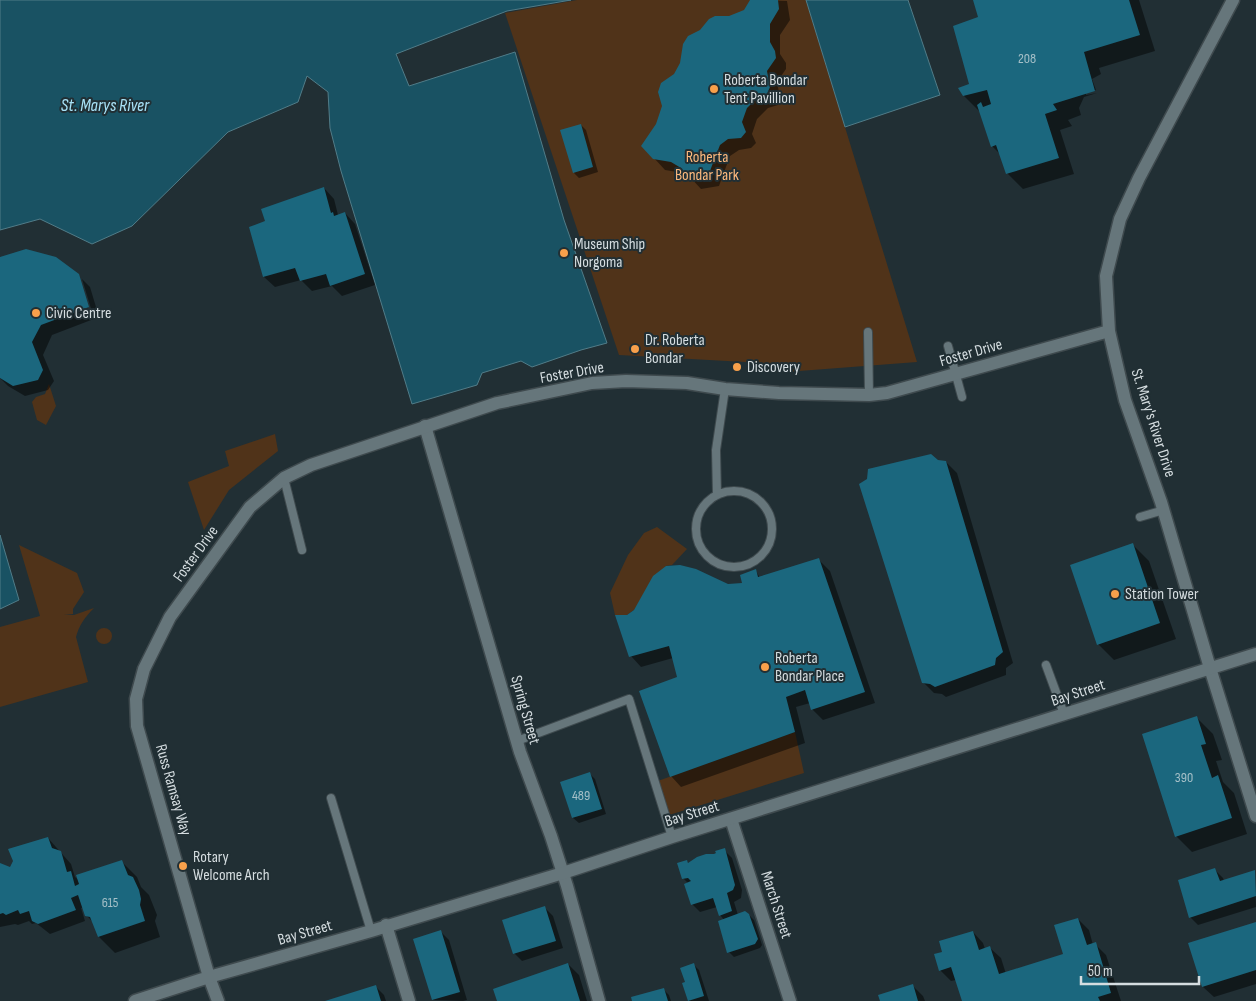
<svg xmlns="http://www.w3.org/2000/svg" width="1256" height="1001" viewBox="0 0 1256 1001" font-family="'Sofia Sans Condensed',sans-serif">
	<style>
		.green { fill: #503319 }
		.water { fill: #195263; stroke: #517c88 }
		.shadow { fill: #0007 }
		.building { fill: #1b677e }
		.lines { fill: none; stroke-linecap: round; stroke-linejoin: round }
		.lane-casing { stroke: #3f4a4e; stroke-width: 10 }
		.street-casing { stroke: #3f4a4e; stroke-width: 15 }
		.secondary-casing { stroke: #3f4a4e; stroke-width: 15 }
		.lane { stroke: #66767b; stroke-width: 8 }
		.street { stroke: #66767b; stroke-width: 12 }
		.secondary { stroke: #66767b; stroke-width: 12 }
		.poi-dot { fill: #f8a04b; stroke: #212f34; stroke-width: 2 }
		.labels { text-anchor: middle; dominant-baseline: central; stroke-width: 4; stroke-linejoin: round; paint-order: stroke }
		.number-label { font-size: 14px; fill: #a6c0c8 }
		.poi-label { font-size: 16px; fill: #d5dde0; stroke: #212f34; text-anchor: start }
		.park-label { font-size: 16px; fill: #feba7e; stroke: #212f34 }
		.street-label { font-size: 16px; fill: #d5dde0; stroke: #212f34 }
		.water-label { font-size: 18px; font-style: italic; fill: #a8e2f7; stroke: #212f34 }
	</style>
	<rect width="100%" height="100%" fill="#212f34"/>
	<!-- green -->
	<path class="green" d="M577 0H806L917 362 773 373 745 362 619 355 505 13Z
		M49 384 56 406 46 425 37 420 32 402 36 397 45 394Z
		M275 434 278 451 229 490 204 530 188 482 229 466 225 451Z
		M657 527 687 549 672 565 666 566 634 610 627 615H615L610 593 628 555 644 533Z
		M19 545 77 573 84 592 73 609V614L64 615H74L94 608C85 617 79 625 76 637L88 682 0 707V627L40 616Z
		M96 636a8 8 0 1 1 16 0a8 8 0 1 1-16 0Z
		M795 732 804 773 666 816 655 782Z"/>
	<!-- water -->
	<path class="water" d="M0 0H571L507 11 396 54 409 86 515 52 564 220 607 343 581 350 532 367 521 361 482 373 477 385 412 404 341 171 330 128 328 92 307 76 298 102 228 132 132 226 92 244 40 219 0 230Z
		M806 0H908L940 95 845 127Z
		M0 535 19 600 0 609Z"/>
	<!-- shadow -->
	<path class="shadow" d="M751 0 787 1 790 20 780 35V54L786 63V69L777 82 780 98 778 105 768 108 757 119 752 134 756 143 751 148 739 150 730 156 719 186 701 189 689 176 683 173 665 170 654 158 657 125 675 75 729 17 745 11Z
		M974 0H1139L1155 51 1099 68 1101 74 1092 79 1096 90 1086 92V95L1097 93 1084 97 1079 108 1081 115 1068 120 1072 126 1060 130 1074 174 1023 189 1007 173 1001 155 992 146 980 112 964 96 970 85 979 18Z
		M581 125 586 130 598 172 579 178 574 173Z
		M324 188 334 199 338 215 345 213 355 224 375 285 342 296 332 286 312 291 301 280 275 287 264 277 266 222Z
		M0 258 79 277 89 313 92 312 82 279 90 287 99 317 52 335 43 355 54 381 48 390 25 396 8 386 0 378Z
		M937 461 946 462 957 473 1013 663 1006 668V675L946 697 942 694 934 693 923 682Z
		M1133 545 1149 561 1176 639 1114 660 1098 644Z
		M819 560 830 571 875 703 823 720 812 709 810 703 796 707 805 743 681 787 671 776 678 678 673 658 641 667 631 656 627 616 728 585 744 584 756 571 760 578Z
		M1197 718 1213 734 1222 760 1216 761 1223 782 1234 793 1247 834 1192 852 1176 836Z
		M590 774 595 779 606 814 579 823 573 818 562 783Z
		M48 838 71 864 75 877 80 881 121 861 137 877 141 887 149 895 157 915 155 921 160 937 115 953 99 937 94 923 86 915 84 907 81 908 85 921 50 934 36 923 32 924 29 921 18 925 15 924 0 927V865L11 868Z
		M724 850 732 858 742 890 741 898 734 902 738 915 748 914 754 920 762 945 760 948 734 957 729 952 724 920 720 915 717 907 700 912 692 904 688 883 683 878 687 861 689 864 714 855Z
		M1215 870 1223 878 1224 881 1255 871 1256 907 1198 925 1190 917Z
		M545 908 553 916 563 948 522 961 514 953Z
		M1078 919 1089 930 1093 945 1095 944 1106 955 1121 1001H963L956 980 951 981 940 970 944 953 973 932 983 943 985 949 990 948 1001 958 1006 974 1065 955Z
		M1256 923V984L1214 997 1203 987Z
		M441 932 449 940 467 1000 463 1001 433 1000 414 940Z
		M568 964 579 975 587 1001H498Z
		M694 965 699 970 709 1001H689L684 984 686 983Z
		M912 985 923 996 925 1001H881Z
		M376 987 384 995 386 1001H328Z
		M664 990 669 995 671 1001H633Z"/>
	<!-- building -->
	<path class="building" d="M750 0H778L779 9 770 24V42L775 51 776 58 767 71 770 87 767 94 757 98 747 108 742 122 746 132 741 138 728 139 720 145 708 176 689 179 681 168 671 162 653 159 641 146 656 124 662 106 658 92 661 83 674 74 680 63 683 44 688 36 700 30 709 19 715 16H729L744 10Z
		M973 0H1129L1140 35 1084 52 1095 91 1053 104 1057 110 1045 114 1059 158 1006 174 996 145 991 147 977 105 981 102 983 107 991 104 987 90 963 96 958 88 969 84 953 26 978 17Z
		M581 124 593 167 573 173 560 130Z
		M324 187 331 213 333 212 334 216 345 212 365 274 330 286 326 274 300 281 295 268 263 277 249 227 265 221 261 209Z
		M26 249 56 257 79 274 89 307 41 325 32 342 43 370 38 380 13 386 0 378V257Z
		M931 454 938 460 946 461 1003 652 996 658 995 665 935 687 930 684 922 683 859 484 867 479 868 469Z
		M1133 543 1160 623 1097 645 1070 565Z
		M819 558 865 692 811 710 805 690 786 697 795 732 670 777 639 691 677 677 669 646 629 657 615 615H627L634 610 653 576 666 566 680 565 696 569 728 584 742 583 740 575 756 569 758 577Z
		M1197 716 1206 744 1201 745 1212 778 1218 775 1232 818 1175 837 1142 734Z
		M590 772 602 809 572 818 560 782Z
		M48 837 52 848 61 851 67 872 71 871 75 886 79 884 76 875 122 860 128 875 133 877 139 890 141 899 140 905 145 921 98 937 90 917 85 916 78 895 71 898 76 910 38 924 32 921 29 911 20 914 18 910 6 915 3 913 0 914V863L10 867 13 861 8 849Z
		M725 848 735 885 733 890 727 893 732 911 719 916 713 898 691 905 684 884 691 881 688 878 682 879 677 863 687 860 688 863 697 857 706 854H714L716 853 715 851Z
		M1215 868 1220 881 1255 870 1256 896 1189 918 1178 880Z
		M545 906 556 941 513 954 502 920Z
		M745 911 749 914 758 939 755 944 727 953 718 921Z
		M1078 918 1087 945 1096 942 1111 993 1098 997 1100 1001H962L951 967 939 971 934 954 942 952 939 941 973 931 979 950 990 946 999 974 1063 954 1054 925Z
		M1256 922V970L1202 987 1188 943Z
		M441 930 460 992 432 1000 413 939Z
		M568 963 580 1001H497L493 989Z
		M694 963 704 996 688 1001 682 983 685 982 680 968Z
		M913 984 918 1001H880L878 995Z
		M376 985 381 1001H325Z
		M664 988 668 1001H632L631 997Z"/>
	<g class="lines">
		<defs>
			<path id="lane" d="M868 332 869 395
				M948 346 962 397
				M284 478 302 550
				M696 529a38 38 0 1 1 76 0a38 38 0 1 1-76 0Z
				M717 495 716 450 725 389
				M1140 517 1164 510
				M1046 665 1064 714
				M517 741 629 699 672 837
				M331 798 371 931"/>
			<path id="street" d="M425 426 520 752 551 836 567 886 599 1001
				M1210 668 1256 816
				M731 819 790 1001
				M386 925 409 1001
				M209 977 218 1001"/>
			<path id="secondary" d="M1210 668 1161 502 1125 400 1109 331 1106 276 1120 219 1139 178 1233 0
				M209 977 137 726 136 699 144 669 170 617 250 507 284 478 311 465 497 403 592 383 626 381 687 383 725 389 779 393 869 395 887 393 1109 331
				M135 1001 209 977 371 931 563 873 672 837 1256 654"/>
		</defs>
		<!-- lane casing -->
		<use href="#lane" class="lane-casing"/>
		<!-- street casing -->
		<use href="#street" class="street-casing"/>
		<!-- secondary casing -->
		<use href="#secondary" class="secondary-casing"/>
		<!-- lane -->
		<use href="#lane" class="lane"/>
		<!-- street -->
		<use href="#street" class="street"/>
		<!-- secondary -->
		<use href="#secondary" class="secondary"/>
	</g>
	<!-- markers -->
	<g class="poi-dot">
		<circle cx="714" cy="89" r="5"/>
		<circle cx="564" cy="253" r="5"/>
		<circle cx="36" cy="313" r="5"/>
		<circle cx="635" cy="349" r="5"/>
		<circle cx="737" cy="367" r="5"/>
		<circle cx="1115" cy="594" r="5"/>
		<circle cx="765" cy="667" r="5"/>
		<circle cx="183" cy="866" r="5"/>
	</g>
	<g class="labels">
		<!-- number labels -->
		<g class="number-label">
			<text x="1027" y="58">208</text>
			<text x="1184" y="777">390</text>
			<text x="581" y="795">489</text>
			<text x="110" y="902">615</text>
		</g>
		<!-- poi labels -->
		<g class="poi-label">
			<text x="724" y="80">Roberta Bondar<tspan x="724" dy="18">Tent Pavillion</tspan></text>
			<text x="574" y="244">Museum Ship<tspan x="574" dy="18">Norgoma</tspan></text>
			<text x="46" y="313">Civic Centre</text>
			<text x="645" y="340">Dr. Roberta<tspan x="645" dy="18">Bondar</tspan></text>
			<text x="747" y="367">Discovery</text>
			<text x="1125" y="594">Station Tower</text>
			<text x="775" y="658">Roberta<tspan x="775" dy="18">Bondar Place</tspan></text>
			<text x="193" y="857">Rotary<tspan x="193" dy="18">Welcome Arch</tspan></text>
		</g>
		<!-- park labels -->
		<g class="park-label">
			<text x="707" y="157">Roberta<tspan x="707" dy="18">Bondar Park</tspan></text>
		</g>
		<!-- street labels -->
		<g class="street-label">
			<text transform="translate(971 353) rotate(-16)">Foster Drive</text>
			<text transform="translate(572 373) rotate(-10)">Foster Drive</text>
			<text transform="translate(1153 423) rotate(72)">St. Mary's River Drive</text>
			<text transform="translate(196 554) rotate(-54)">Foster Drive</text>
			<text transform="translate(1078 693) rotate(-18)">Bay Street</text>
			<text transform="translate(525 710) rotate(74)">Spring Street</text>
			<text transform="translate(173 790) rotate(74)">Russ Ramsay Way</text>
			<text transform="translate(692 814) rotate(-17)">Bay Street</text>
			<text transform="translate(776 905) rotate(72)">March Street</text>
			<text transform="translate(305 933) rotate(-16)">Bay Street</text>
		</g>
		<!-- water labels -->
		<g class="water-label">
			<text x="105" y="105">St. Marys River</text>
		</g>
	</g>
	<!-- scale -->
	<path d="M1081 976v8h118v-8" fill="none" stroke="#d5dde0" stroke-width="2.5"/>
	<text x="1088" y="976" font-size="15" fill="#d5dde0" stroke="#212f34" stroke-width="4" paint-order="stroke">50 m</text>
</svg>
